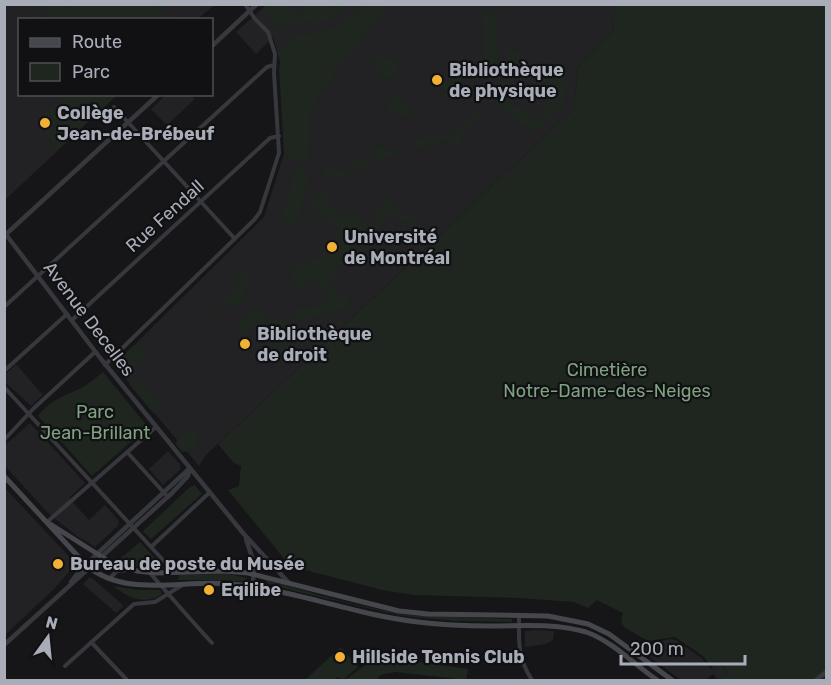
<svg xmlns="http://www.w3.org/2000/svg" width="831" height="685" viewBox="0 0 831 685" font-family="Rubik,sans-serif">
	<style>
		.built { fill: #222225 }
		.green { fill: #1e261f }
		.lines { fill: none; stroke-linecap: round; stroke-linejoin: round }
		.minor { stroke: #37383d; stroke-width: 4 }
		.tertiary { stroke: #37383d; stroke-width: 4.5 }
		.secondary { stroke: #45474d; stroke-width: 5 }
		.poi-dot { fill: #f2b134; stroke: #111113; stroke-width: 2 }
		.labels { text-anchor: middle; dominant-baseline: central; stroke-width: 4.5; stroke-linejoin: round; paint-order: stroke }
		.poi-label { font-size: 18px; font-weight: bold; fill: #a8adb8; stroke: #111113; text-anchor: start }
		.street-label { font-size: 18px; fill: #a8adb8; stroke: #111113 }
		.park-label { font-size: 18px; fill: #7fa381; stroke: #111113 }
	</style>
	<rect width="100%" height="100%" fill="#161618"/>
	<!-- built -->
	<path class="built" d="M5 5H210L212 7 198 19 20 20V94L117 95 5 200Z
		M266 5H615L613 31 578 67 574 109 206 455 199 466 114 365 264 217 284 154 280 62 273 37 256 54 236 32Z
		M166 95H190L195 99 167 125 151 109Z
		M16 364 43 395 31 406 5 382V375Z
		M30 423 85 483 69 498 89 520 105 505 119 521 118 526 95 547 77 536 49 514 5 466 4 446Z
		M168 451 180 464V470L163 485 149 469Z
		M5 488 76 564 54 589 5 635Z
		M89 578H92L124 606 116 613 83 584Z
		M536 630 554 631 553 640 546 644 525 647V631Z
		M665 640 672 639 679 642 701 658 711 669 718 662 728 673 718 680 713 674 706 680H681L640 650Z"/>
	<!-- green -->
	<path class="green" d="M480 4 488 17 495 8 498 10C491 29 508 66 491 78L487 77 484 73C484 51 488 27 478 6Z
		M25 5H28C34 13 42 21 52 19L39 5H68L54 18 71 5H158L173 19H61L65 15 59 19H38L29 12Z
		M265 5 289 6 301 16 305 13 300 5H330L332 11 337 8 334 5H348C340 12 332 22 320 23 315 23 310 21 305 22 284 27 278 30 262 12Z
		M363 5H386L358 45 338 65 330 84 315 101 310 117 308 164C302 158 298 158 290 160L284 151 279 69 282 47 294 36 316 33 341 25Z
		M615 5H826V680H718L728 673 719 662 712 667 703 656 675 637 648 641 624 627 621 622 623 613 597 600 588 608 574 602 519 598 414 595 382 590 290 566 228 490 239 486 241 466 233 462 218 444 574 109 578 67 613 31Z
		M509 45 516 53 520 52 521 55 510 72 504 74 506 48Z
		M540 55 567 73C567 108 560 113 532 132L494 102 490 95 496 84 509 81 515 78 502 97 538 122 546 112 540 107 552 91 532 76 536 71 548 68 538 57Z
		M373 56 395 60 399 67 397 76 388 80 381 78 371 58Z
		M448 68 462 78 460 101 439 88 450 72 447 69Z
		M394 93 413 106 403 120 385 108Z
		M66 94 117 95 56 151 46 136 41 118Z
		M471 114H481L457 146 445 138 441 142 408 151V148L418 138 454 133 462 124 465 125 470 118 467 115Z
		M374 144 387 153 391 147 399 153 383 160 376 159 370 151Z
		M355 158 361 160 367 159 369 163 366 166 334 181 325 175 322 168 325 163 330 167 332 165 344 173 348 167 351 169 353 165 351 164Z
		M301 163 309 175 296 230 281 217 297 165Z
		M324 192 330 195 325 202 346 217 350 212 364 224 369 226 383 205 381 203 385 198 424 227 420 231 400 219V217L392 211 378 231 374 229 369 233 365 231 359 239 361 241 356 244 360 247 358 250 354 247 328 285 340 295 346 293 350 301 346 308 341 310 296 322 293 316 294 308H315L328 296 313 280 306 286H291L294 264 304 266 313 258 317 260 339 229 317 213 310 222 314 209 312 204Z
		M238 264 248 278 243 299 233 308 225 306 216 314 214 311 240 286 233 279 242 271 236 265Z
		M256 308 268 318 287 319 289 336 288 342 290 343 287 356 283 360 272 359 262 362 278 344 258 323 243 337 239 332 238 324Z
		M134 345 139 347V350L149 353 127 376H124L115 364Z
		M103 372 148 427 92 476 38 416C51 399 65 396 83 387 90 383 96 377 103 372Z
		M136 377 139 380 137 382 162 406 154 414 129 384Z
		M190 428 199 435 193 451 182 452 175 443Z
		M195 485 202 494 151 539 143 531 190 487Z
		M140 542 163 567V568H142L120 562 122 557Z
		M179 575 228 574 247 578 246 582 223 580H178Z
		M266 580 337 600 403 615 512 619V622L455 621 403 616 294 591 267 583Z
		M113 586 138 590H160L162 592 161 595C142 605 129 598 113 586Z
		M341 647 358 667 343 680 338 677 334 680H308L306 679Z
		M377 656 468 669 466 680 396 672 380 675 377 680H345Z"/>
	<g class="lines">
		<!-- minor -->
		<path class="minor" d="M114 107 235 239
			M4 307 267 67 274 65
			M72 320 270 138 279 136
			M105 365 254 220 260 212 279 153 274 73 275 54 268 32 255 19 245 4
			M4 371 67 314
			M4 387 174 572
			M4 440 33 409 95 352
			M127 452 168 497
			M47 522 156 427
			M151 547 210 492
			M150 573C170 596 191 620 212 643
			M110 578 117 571 129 570
			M519 616C519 642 517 657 532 680
			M91 642 127 680
			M65 666 134 604 155 602 184 584"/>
		<!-- tertiary -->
		<path class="tertiary" d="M212 46 257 4
			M4 232 101 359 243 533 289 583
			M4 236 159 94
			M246 539 254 563 253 586
			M71 582 83 567 190 468
			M4 645 172 493 188 476 190 468
			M816 680 826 672"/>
		<!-- secondary -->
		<path class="secondary" d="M4 476 86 565C126 599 183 579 231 584 295 590 355 615 418 622 442 625 467 626 491 626 522 626 555 623 586 632 612 641 635 665 657 680
			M47 522 110 562 137 571 156 573 225 571 248 573 399 611 428 614 548 616 588 624 609 634 672 680"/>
	</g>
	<!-- markers -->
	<g class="poi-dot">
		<circle cx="437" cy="80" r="6"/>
		<circle cx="45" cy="123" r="6"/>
		<circle cx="332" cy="247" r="6"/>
		<circle cx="245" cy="344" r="6"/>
		<circle cx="58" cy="564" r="6"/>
		<circle cx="209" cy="590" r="6"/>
		<circle cx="340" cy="657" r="6"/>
	</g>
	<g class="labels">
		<!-- poi labels -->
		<g class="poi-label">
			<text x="449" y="70">Bibliothèque<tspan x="449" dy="21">de physique</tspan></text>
			<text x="57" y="113">Collège<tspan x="57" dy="21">Jean-de-Brébeuf</tspan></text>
			<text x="344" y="237">Université<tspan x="344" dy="21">de Montréal</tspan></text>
			<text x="257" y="334">Bibliothèque<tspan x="257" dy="21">de droit</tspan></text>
			<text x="70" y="564">Bureau de poste du Musée</text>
			<text x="221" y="590">Eqilibe</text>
			<text x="352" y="657">Hillside Tennis Club</text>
		</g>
		<!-- street labels -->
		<g class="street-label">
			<text transform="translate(165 216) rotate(-42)">Rue Fendall</text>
			<text transform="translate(89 319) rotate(53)">Avenue Decelles</text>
		</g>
		<!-- park labels -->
		<g class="park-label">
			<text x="607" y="370">Cimetière<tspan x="607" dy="21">Notre-Dame-des-Neiges</tspan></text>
			<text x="95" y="412">Parc<tspan x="95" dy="21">Jean-Brillant</tspan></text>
		</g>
	</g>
	<!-- border -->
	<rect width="831" height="685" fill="none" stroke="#a8adb8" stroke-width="12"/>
	<!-- legend -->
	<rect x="18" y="18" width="195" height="78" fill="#111113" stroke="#4d4f55" stroke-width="1.5"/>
	<rect x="30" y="38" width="30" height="9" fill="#45474d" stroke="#4d4f55" stroke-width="1.5"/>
	<text x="72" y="48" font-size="18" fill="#a8adb8">Route</text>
	<rect x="30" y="63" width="30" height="18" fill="#1e261f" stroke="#4d4f55" stroke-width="1.5"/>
	<text x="72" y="78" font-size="18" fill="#a8adb8">Parc</text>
	<!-- north arrow -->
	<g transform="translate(48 637) rotate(15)" stroke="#111113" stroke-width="4.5" paint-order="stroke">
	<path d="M0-4.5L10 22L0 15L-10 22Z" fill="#a8adb8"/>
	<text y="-9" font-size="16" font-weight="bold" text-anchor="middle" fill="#a8adb8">N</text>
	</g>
	<!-- scale -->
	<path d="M621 655v9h124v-9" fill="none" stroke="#a8adb8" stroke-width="3"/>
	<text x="630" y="655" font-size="18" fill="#a8adb8" stroke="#111113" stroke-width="4.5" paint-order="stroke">200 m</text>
</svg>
